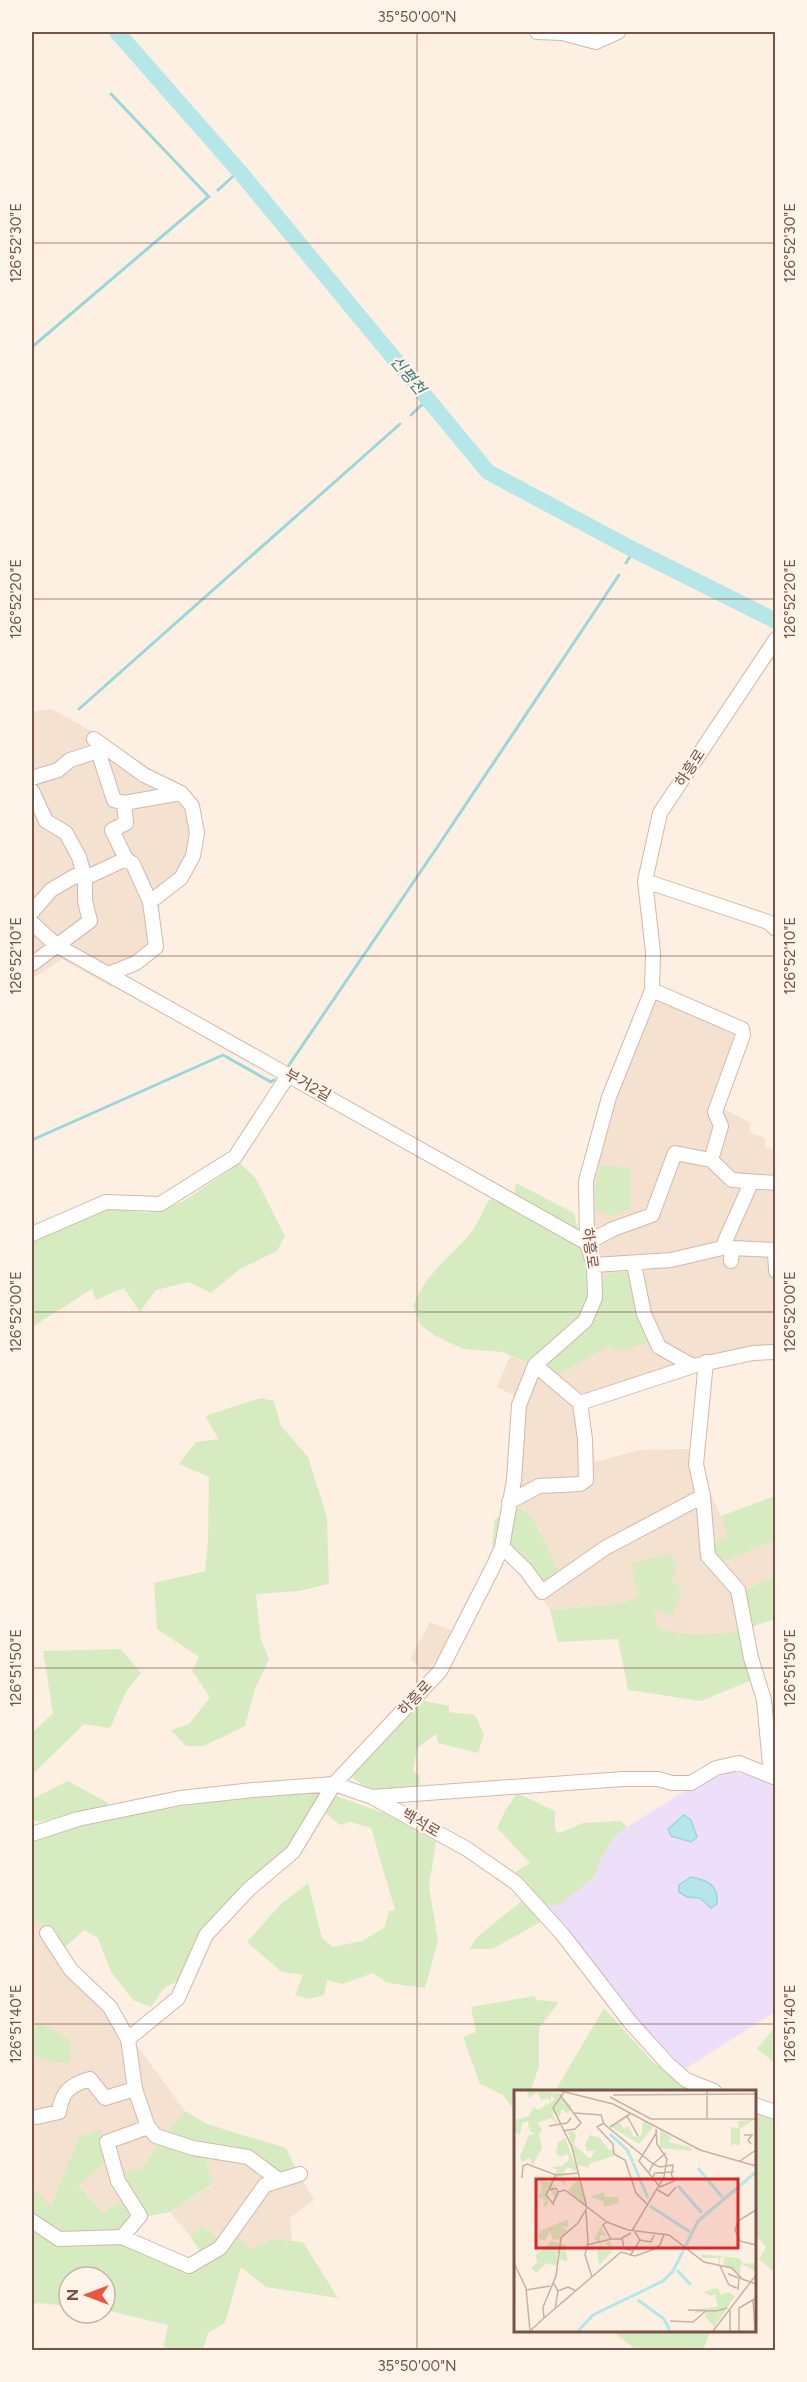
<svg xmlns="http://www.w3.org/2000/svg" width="807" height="2382" viewBox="0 0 807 2382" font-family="Figtree,'Noto Sans KR',sans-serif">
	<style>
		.residential { fill: #f5e1d0 }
		.education { fill: #eddffa }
		.green { fill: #d6ecc0 }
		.water { fill: #b5e6e8; stroke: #9bd7da; stroke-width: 1.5 }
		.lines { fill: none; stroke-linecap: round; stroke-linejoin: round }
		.stream { stroke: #9bd7da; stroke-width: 3 }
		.river { stroke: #b5e6e8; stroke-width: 16 }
		.minor-casing { stroke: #d1b8ab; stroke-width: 16 }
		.minor { stroke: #fff; stroke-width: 14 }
		.ticks { fill: none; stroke: #765347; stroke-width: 1.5; stroke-opacity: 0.45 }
		.labels { text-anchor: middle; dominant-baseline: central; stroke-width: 4.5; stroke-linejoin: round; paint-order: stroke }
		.street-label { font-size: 15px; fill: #765347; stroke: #fff4e9 }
		.water-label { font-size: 16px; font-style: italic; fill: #3a787d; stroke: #fff4e9 }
		.inset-river { fill: none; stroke: #b5e6e8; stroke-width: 3 }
		.inset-road { fill: none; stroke: #c7b1a4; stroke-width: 1.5 }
		.view { fill: #d62828; fill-opacity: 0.15; stroke: #d62828; stroke-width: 3 }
		.inset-edge { fill: none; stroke: #765347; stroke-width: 3 }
		.neatline { fill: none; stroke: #765347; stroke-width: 2 }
		.ticks-label { font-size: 15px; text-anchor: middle; fill: #765347 }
	</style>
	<rect width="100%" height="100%" fill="#fdf0e2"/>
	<!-- residential -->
	<path class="residential" d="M52 709 111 742 199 801 202 840 159 903 162 950 111 987 62 959 32 979V712Z
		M659 988 750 1032 722 1108 751 1123 749 1132 765 1138V1147L775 1148V1354L700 1367 588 1405 595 1462 640 1450 690 1449 721 1516 727 1536 712 1543 722 1562 775 1540V1576L733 1596 738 1632 722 1635H677L658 1628 653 1609 638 1596 624 1603 550 1610 535 1589 558 1571 545 1547 539 1528 511 1512 516 1397 497 1387 510 1356 559 1375 607 1347 624 1350 650 1342 635 1308 628 1272 603 1282 590 1236 591 1193 595 1159 622 1073Z
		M430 1622 454 1631 437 1660 426 1672 410 1659Z
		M32 1920 54 1927 77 1972 132 2039 185 2111 154 2150 130 2193 104 2213 78 2185 79 2136 51 2207 32 2187Z
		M204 2154 296 2169 314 2200 290 2218 292 2241 272 2239 252 2249 226 2244 203 2226 190 2236 170 2212 213 2185Z"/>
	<!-- education -->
	<path class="education" d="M731 1771 757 1777 775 1785V2012L685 2069 642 2025 543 1905H559L594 1878 601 1859 614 1837 627 1827 685 1791Z"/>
	<!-- green -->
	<path class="green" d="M240 1163 256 1179 285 1236 277 1251 240 1269 211 1293 189 1282 156 1290 140 1312 124 1288 95 1300 92 1289 32 1327V1243L107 1207 147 1213 182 1202Z
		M600 1165 630 1168 631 1208 611 1216 596 1210 595 1188Z
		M516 1183 574 1213 589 1276 603 1282 609 1273 629 1272 635 1308 650 1342 624 1350 607 1347 559 1375 502 1352 463 1349 434 1335 421 1325 413 1306C425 1275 447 1260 468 1236 477 1226 483 1211 489 1199L512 1207Z
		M261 1398 274 1401 281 1426 308 1457 327 1517 329 1584 299 1591 256 1594 261 1640 269 1659 255 1689 245 1726 204 1746H186L171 1730 189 1724 210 1697 192 1671 199 1657 157 1629 154 1583 205 1571 208 1541 209 1477 179 1464 196 1442 219 1439 205 1416Z
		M775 1496V1540L723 1562 714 1554 712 1543 727 1536 721 1516Z
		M519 1508 533 1518 559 1572 535 1589 492 1545 495 1519Z
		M671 1554 677 1566 671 1581 682 1588 673 1615 654 1609 658 1628C684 1637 711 1636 738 1631L733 1596 775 1576V1619L738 1632 752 1680 701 1701 628 1690 618 1639 558 1642 550 1610 624 1603 638 1596 631 1563Z
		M121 1649 141 1673 126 1692 110 1728 84 1724 32 1775V1733L53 1713 43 1651Z
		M421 1700 449 1706V1712L475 1715 484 1734 478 1753 438 1743 436 1734 417 1748 413 1772 419 1774 420 1785C392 1789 373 1797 351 1776Z
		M68 1781 108 1803 106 1808 37 1822 32 1818V1799Z
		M322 1792 285 1851 200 1932 179 1981 165 1987 151 2007 133 2000 111 1972 98 1938 84 1930 64 1948 54 1927 32 1920V1842C124 1808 224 1800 322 1792Z
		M517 1793 555 1811V1830L559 1833 583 1823 621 1821 627 1827 614 1837 601 1859 594 1878 559 1905H543L515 1872 530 1863 497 1828 505 1811Z
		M334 1795 389 1815 436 1842 429 1886 438 1941 425 1988 388 1983 373 1973 343 1984 327 1980 324 1995 308 1999 295 1995 303 1975 282 1972 247 1942 281 1904 308 1883 322 1938 333 1947 362 1941 384 1928 389 1911 395 1910 371 1828 351 1822 340 1825 326 1814Z
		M523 1900 541 1922 492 1949H469L477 1937Z
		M534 1996 537 2000 559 2002 539 2028V2066L532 2087 541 2091H516V2113L503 2095 480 2084 463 2037 476 2032 471 2007Z
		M604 2008 652 2061 691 2091H555Z
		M41 2023 71 2041 69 2062H54L32 2055V2030Z
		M774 2028H775V2063L757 2049Z
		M754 2110 775 2116V2273L759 2259 766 2247 755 2235Z
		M185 2111 207 2124 286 2148 296 2169 282 2174 165 2135Z
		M100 2130 108 2160 78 2185 104 2213 125 2197 136 2215 120 2233 58 2235 32 2217V2187L51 2206 79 2136Z
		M159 2143 204 2154 213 2184 170 2212 143 2217 119 2174 142 2169Z
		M203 2226 221 2240 202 2254 190 2236Z
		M32 2228 51 2243 123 2245 187 2271 236 2237 252 2249 272 2239 303 2242 338 2298 266 2287 241 2267 225 2323 208 2333 203 2350H166L164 2345 168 2325 105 2310V2277H69V2306L38 2303 32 2305Z
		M611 2330H711L703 2350H636Z"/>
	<!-- water -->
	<path class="water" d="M684 1815 691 1820 697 1837 691 1842 671 1836 668 1829Z
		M691 1877C708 1880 719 1886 717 1904L711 1908 700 1898 687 1897 679 1892V1885Z"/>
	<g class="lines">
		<!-- stream -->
		<path class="stream" d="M111 94 209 197
			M218 190 239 171
			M32 347 207 198
			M411 415 428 399
			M626 563 634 550
			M79 709 400 424
			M289 1065 438 846 619 575
			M32 1140 223 1055 271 1082 274 1080"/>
		<!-- river -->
		<path class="river" d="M117 32 239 171 488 472 634 550 776 621"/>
		<defs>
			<path id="minor" d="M537 32 562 33 596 42 618 32
				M94 739 144 775 181 793 192 806 197 833 193 856 181 878 150 902 156 947 136 963 111 973
				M98 751 114 800 124 803 181 793
				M32 778 58 770 70 760 98 751 102 745
				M32 791 46 821 66 833 79 857 85 878V901L90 921 32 964
				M124 803 126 823 112 830 126 859 133 864 150 902
				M645 881 768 922 776 929
				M32 912 51 890 75 876 85 878 126 859
				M32 923 56 945 587 1243 613 1229 652 1215 675 1153 711 1160
				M652 990 742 1029 743 1035 715 1112 721 1126 711 1160 732 1180 776 1183
				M32 1234 106 1202 160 1204 235 1157 289 1074
				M731 1261 732 1248 775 1250 776 1271
				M634 1264 644 1314 659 1347 693 1366 753 1353 776 1352
				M594 1265 671 1260 722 1248 751 1183
				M535 1365 580 1403 693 1366
				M703 1496 708 1556 738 1590 751 1658 764 1700 771 1775
				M509 1502 539 1486 580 1484 586 1480 585 1439 580 1403
				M502 1547 526 1570 542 1592 605 1548 703 1496 696 1464 706 1362
				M372 1797 623 1779H658L672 1783H691L716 1768 739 1763 776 1778
				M32 1834 78 1819 180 1798 253 1790 334 1784 372 1797 467 1849 516 1883 563 1935 630 2022 668 2064 686 2080 714 2091
				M47 1933 71 1970 110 2007 128 2039
				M754 2105 776 2112
				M37 2117 59 2112C62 2091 70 2085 90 2079L105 2098 135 2089
				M148 2127 135 2089 128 2039 178 1998 206 1935 249 1889 293 1852 334 1784 440 1671 494 1565 502 1547 514 1480 519 1405 535 1365 585 1321 595 1298 594 1265 587 1243 586 1181 609 1097 652 990 653 952 645 881 660 813 776 639
				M32 2221 59 2239 122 2237 189 2266 220 2248 265 2185 300 2174
				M122 2237 140 2216 118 2181 107 2142 148 2127 156 2136 193 2148 248 2157 279 2180"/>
		</defs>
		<!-- minor casing -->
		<use href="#minor" class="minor-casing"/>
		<!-- minor -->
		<use href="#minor" class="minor"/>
	</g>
	<!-- ticks -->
	<path class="ticks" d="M417 32V2350M32 243H776M32 599H776M32 956H776M32 1312H776M32 1668H776M32 2024H776"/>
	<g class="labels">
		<!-- street labels -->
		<g class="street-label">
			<text transform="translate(690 768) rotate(-57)">하흥로</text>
			<text transform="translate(308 1085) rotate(29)">부거2길</text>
			<text transform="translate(590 1248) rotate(82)">하흥로</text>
			<text transform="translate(415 1698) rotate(-47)">하흥로</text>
			<text transform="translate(421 1823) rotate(30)">백석로</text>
		</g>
		<!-- water labels -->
		<g class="water-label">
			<text transform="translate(408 375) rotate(50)">신평천</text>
		</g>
	</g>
	<!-- overview -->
	<g transform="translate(514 2090)">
		<rect width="242" height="242" fill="#fdf0e2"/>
		<path d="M13 1 48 3 46 6 58 16 53 24 48 19 45 28 40 23 38 24 45 35 37 28 23 33 28 40 25 44 28 58 18 76 16 67 8 72 6 66 15 45 21 44 15 40 14 31 8 33 6 45 0 42V30L15 26 20 17 24 20 41 10 37 5V12L34 8 27 10 23 2 15 8ZM129 30 139 37 125 54 97 37 105 32 110 39 114 36 120 47 127 46ZM239 30 226 39V56L219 54 217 58V37L225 38 224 31ZM146 39 158 48 154 52 176 57 178 61 146 58ZM59 41 62 44 60 55 76 69 81 61H73L71 54 76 45 86 48 95 60 99 59 100 66 77 73 74 78 64 75 54 42ZM51 48 64 82 53 77 49 84 65 87 72 117 54 101 63 89 56 85 46 87 52 89 51 95 43 89 37 94 43 96H38L45 105 40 114 41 107 33 96 34 115 29 118 31 110 22 106 27 103V90L36 92 43 80 38 77 48 76 55 70 54 64 46 67 42 63 44 52ZM90 102 91 107H104L105 113 90 117 89 111 76 107ZM54 129V137L46 136 54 141 46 149 39 150 36 141 31 151 23 148 26 141ZM87 136 92 146 86 145V152L91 160 95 159 92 151H96L99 161 85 175 83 161 87 155 80 149ZM37 151 52 155 53 172 46 169 43 161V176L33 173 22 183 17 177 24 172 21 166ZM187 164 225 168 229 174 241 173V181L227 174 226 185 209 174 211 167H207L205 175 204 168H188ZM204 198 207 205 214 202 221 206 200 237 191 226 193 222 181 223 182 219 204 217 201 204 197 206 189 202Z" fill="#d6ecc0"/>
		<path class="inset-river" d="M96 44 113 60 119 72M119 73 134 108M184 78 208 107M164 96 188 123M136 116 176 142M163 180 177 195M124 210 150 229 156 241M64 241 79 225 149 191 159 181 184 131 242 82"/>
		<path class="inset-road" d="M43 0 99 14 186 60 242 76M46 5 67 33 61 39 49 41M99 5 242 4M96 7 137 29H242M61 23 87 25 90 34 139 74 135 82M113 26 124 46M193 28V0M90 33 83 37 99 54 100 64 111 70 122 103 133 114M35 36 53 33 57 28M96 37 116 24M143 42 125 71 146 97 160 91 157 83M230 45H238L234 50 237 54M152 63 139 74 146 77 159 75 158 82M226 71 242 60M139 87 141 83 160 82M8 88 9 76 13 74 42 85 65 83M142 99 154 106 162 97M34 100 42 98 44 102 39 113M44 102 51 100 93 132 114 140 155 145 190 172 218 178 228 189 242 194M40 115 32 105 42 85M242 120 224 131 221 140 226 151 242 155M72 121 74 152 71 165 78 187M93 132 89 135 97 149H109M117 143 108 148 110 158 119 161M126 150 119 139 150 87 153 69 143 54 142 39M73 155 97 149M116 166 126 150 137 152 140 145M0 173 12 198 16 241M206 176 215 195 223 198M214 184 225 188 224 200M39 192 44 201 54 197 62 201M12 200 36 196M239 210 241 241M41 219 44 201M174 220 202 221 213 218M30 228 107 162 121 166 138 160 146 155 150 144M156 231 179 232 192 221M17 240 30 228 29 217 42 186 47 148 64 133 73 118 58 57 39 18 50 2M199 241 242 185M216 241V220M225 241V218L242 208"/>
		<path class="view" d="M22 89H224V158H22Z"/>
		<rect width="242" height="242" class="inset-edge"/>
	</g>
	<!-- border -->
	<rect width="807" height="2382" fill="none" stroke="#fff4e9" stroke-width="66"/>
	<!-- north arrow -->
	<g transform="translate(87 2295) rotate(270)"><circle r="28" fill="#fff4e9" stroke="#c8b4a8" stroke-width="1.5"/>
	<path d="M0-4.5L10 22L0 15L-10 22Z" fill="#ee5540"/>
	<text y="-9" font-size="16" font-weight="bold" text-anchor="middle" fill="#765347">N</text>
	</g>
	<rect x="33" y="33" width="741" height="2316" class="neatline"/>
	<g class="ticks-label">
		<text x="417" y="22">35°50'00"N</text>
		<text transform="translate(790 243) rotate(-90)" y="5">126°52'30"E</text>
		<text transform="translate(16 243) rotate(-90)" y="5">126°52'30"E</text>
		<text transform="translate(790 599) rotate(-90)" y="5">126°52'20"E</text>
		<text transform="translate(16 599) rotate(-90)" y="5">126°52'20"E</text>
		<text transform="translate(790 956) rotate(-90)" y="5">126°52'10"E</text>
		<text transform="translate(16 956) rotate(-90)" y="5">126°52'10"E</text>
		<text transform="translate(790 1312) rotate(-90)" y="5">126°52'00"E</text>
		<text transform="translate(16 1312) rotate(-90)" y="5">126°52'00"E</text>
		<text transform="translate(790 1668) rotate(-90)" y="5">126°51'50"E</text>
		<text transform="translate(16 1668) rotate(-90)" y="5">126°51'50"E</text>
		<text transform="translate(790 2024) rotate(-90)" y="5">126°51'40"E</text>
		<text transform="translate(16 2024) rotate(-90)" y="5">126°51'40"E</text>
		<text x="417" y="2371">35°50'00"N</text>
	</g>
</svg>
